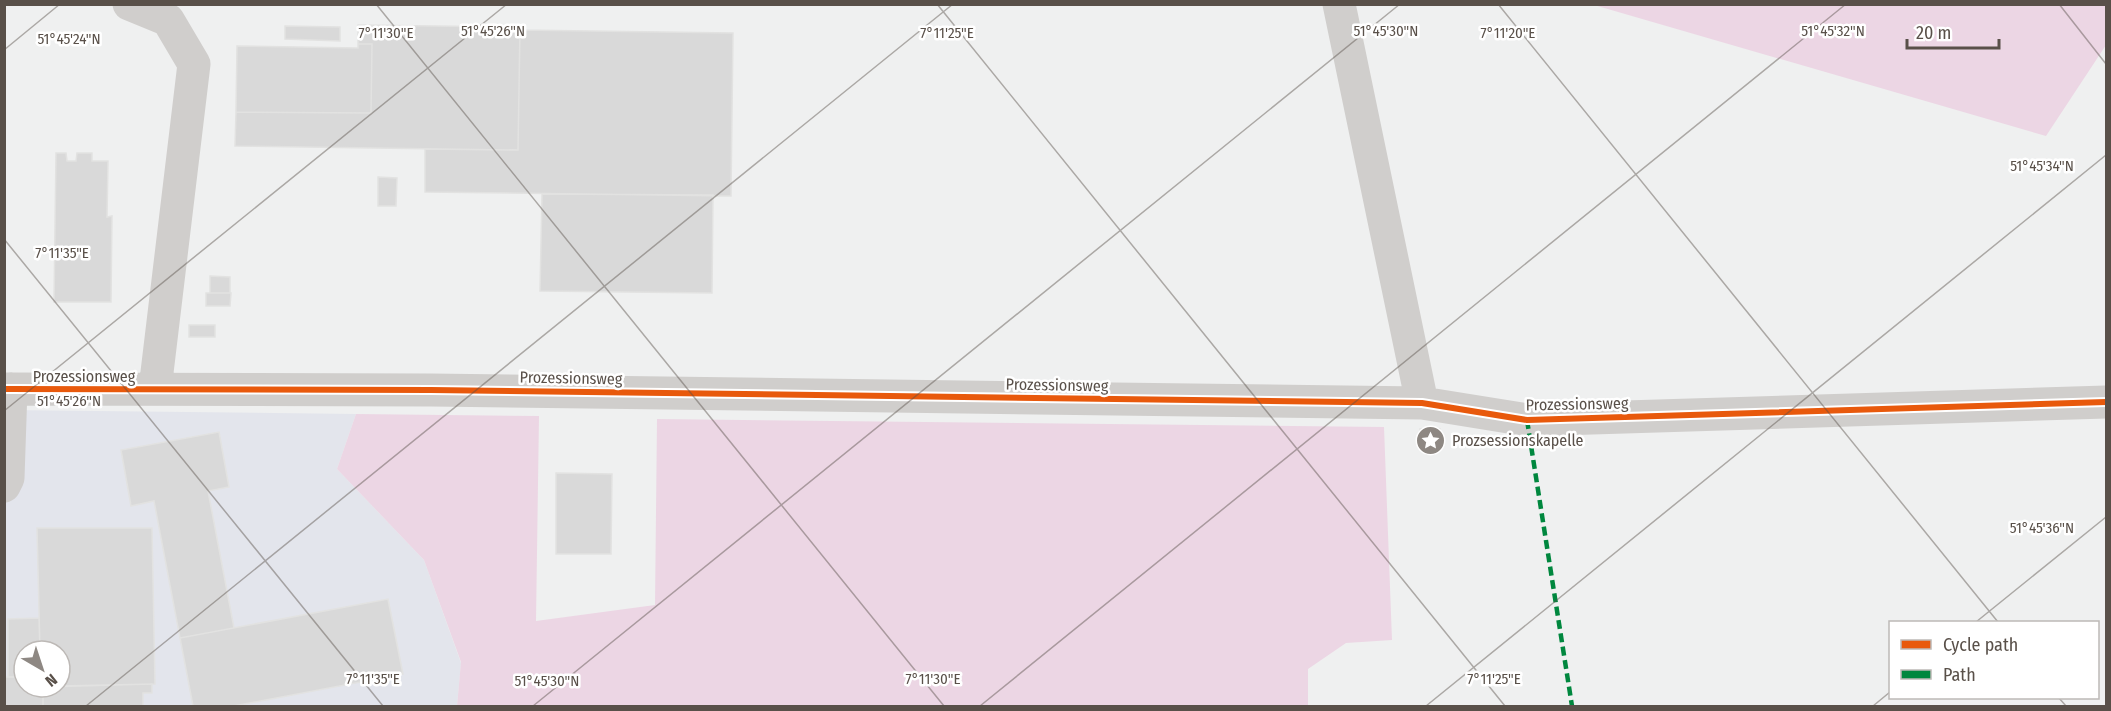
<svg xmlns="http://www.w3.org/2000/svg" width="2111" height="711" viewBox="0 0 2111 711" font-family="'Fira Sans Condensed',sans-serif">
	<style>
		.commercial { fill: #e3e5ec; fill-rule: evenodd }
		.green { fill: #ecd6e4 }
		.building { fill: #d9d9d9; stroke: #e2e2e1; stroke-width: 1.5 }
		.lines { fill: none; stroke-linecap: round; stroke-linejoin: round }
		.minor { stroke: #d0cecc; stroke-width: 33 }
		.quiet { stroke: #00873e; stroke-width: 4.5; stroke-dasharray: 9 4.5; stroke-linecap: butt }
		.cycleway-casing { stroke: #fff; stroke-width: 10 }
		.cycleway { stroke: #e8590c; stroke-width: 6 }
		.ticks { fill: none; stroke: #595049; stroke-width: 1.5; stroke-opacity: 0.45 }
		.labels { text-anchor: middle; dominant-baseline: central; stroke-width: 5; stroke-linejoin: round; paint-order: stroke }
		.street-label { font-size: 16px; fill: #595049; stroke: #fff }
		.poi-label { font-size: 16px; fill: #595049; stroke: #fff; text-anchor: start }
		.ticks-label { font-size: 15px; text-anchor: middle; fill: #595049; stroke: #fff; stroke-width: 5; stroke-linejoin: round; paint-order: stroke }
	</style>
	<rect width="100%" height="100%" fill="#eff0f0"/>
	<!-- commercial -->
	<path class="commercial" d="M5 410 356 414 337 469 424 560 461 663 457 706H5ZM24 651H60V687H24Z"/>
	<!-- green -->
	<path class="green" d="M1594 5H2106V45L2046 136Z
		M356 414 539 416 536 621 655 605 657 419 1384 427 1392 640 1346 643 1308 669V706H457L461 662 424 560 337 469Z"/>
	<!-- building -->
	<path class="building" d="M358 25 520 27 518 150 235 146 236 112 371 113 372 44H358Z
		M285 26 340 27V41L285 39Z
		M520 30 733 33 731 196 425 192V149L518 150Z
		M358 44H372L371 113 236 112 237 46 358 48Z
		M56 153H66L67 161H76L77 153H92V161H108L107 217 112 216 111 302H54Z
		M378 177 397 178 396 206H378Z
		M542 194 713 195 712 293 540 291Z
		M210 276 230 277V293H210Z
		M206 293H231L230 306H206Z
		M189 325H215V337H189Z
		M1420 429H1440V448L1435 453 1426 454 1421 449Z
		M219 432 229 487 208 491 234 628 180 638 154 501 131 506 121 450Z
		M556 473 612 474 611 554H556Z
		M37 528H152L155 684 60 686V651H40Z
		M388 599 403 674 234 706H193L180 638Z
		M39 618 40 651H24V677H8V619Z
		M4 677H24V687H43V706H4Z
		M152 684V693H143V706H43V687Z"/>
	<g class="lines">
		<!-- minor -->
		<path class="minor" d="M129 4 168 20 194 64 155 389
			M1339 4 1422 403
			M4 389 431 390 1422 403 1527 420 2106 402
			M4 486 8 478 11 389"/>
		<!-- quiet -->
		<path class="quiet" d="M1527 420 1572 706"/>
		<defs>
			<path id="cycleway" d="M4 389 431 390 1422 403 1527 420 2106 402"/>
		</defs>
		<!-- cycleway casing -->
		<use href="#cycleway" class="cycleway-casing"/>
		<!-- cycleway -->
		<use href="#cycleway" class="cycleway"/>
	</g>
	<!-- ticks -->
	<path class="ticks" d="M376 4 944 706M937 4 1505 706M1498 4 1998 622M2059 4 2106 64M4 50 60 4M4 239 383 706M4 411 507 4M1976 622 2106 517M2059 698 2066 706M86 706 953 4M533 706 1400 4M980 706 1846 4M1426 706 2106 155M1873 706 1890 692"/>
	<!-- icons -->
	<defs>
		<symbol id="sight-disc" viewBox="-11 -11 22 22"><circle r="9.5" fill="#8e8883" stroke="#fff"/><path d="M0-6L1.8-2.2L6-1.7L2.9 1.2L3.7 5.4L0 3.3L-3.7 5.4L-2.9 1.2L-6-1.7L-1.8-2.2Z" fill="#fff"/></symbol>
	</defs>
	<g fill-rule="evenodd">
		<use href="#sight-disc" x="1414" y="424" width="33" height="33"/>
	</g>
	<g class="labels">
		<!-- street labels -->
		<g class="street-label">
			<text x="84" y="376">Prozessionsweg</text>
			<text transform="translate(571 378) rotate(1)">Prozessionsweg</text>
			<text transform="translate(1057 385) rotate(1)">Prozessionsweg</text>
			<text transform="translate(1577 404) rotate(-1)">Prozessionsweg</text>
		</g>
		<!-- poi labels -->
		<g class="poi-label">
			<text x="1452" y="440">Prozsessionskapelle</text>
		</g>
	</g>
	<g class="ticks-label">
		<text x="493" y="36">51°45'26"N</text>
		<text x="1386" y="36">51°45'30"N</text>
		<text x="1833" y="36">51°45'32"N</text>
		<text x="386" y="38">7°11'30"E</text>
		<text x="947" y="38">7°11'25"E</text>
		<text x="1508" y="38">7°11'20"E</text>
		<text x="69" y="44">51°45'24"N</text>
		<text x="2042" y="171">51°45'34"N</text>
		<text x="62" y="258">7°11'35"E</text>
		<text x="69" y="406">51°45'26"N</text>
		<text x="2042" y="533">51°45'36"N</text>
		<text x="373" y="684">7°11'35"E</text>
		<text x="933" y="684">7°11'30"E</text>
		<text x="1494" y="684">7°11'25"E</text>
		<text x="547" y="686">51°45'30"N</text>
	</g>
	<!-- border -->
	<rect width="2111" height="711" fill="none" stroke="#595049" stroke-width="12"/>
	<!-- legend -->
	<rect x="1889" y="621" width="210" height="78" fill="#ffffff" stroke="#bdb9b6" stroke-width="1.5"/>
	<rect x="1901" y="640" width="30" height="9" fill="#e8590c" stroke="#bdb9b6" stroke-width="1.5"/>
	<text x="1943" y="651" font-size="18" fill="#595049">Cycle path</text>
	<rect x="1901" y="670" width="30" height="9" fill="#00873e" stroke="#bdb9b6" stroke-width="1.5"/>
	<text x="1943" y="681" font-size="18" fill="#595049">Path</text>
	<!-- north arrow -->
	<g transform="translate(42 669) rotate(141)"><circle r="28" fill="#ffffff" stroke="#bdb9b6" stroke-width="1.5"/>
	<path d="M0-4.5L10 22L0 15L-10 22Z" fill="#8e8883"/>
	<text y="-9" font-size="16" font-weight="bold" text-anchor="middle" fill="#595049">N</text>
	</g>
	<!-- scale -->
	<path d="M1907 39v9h92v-9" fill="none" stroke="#595049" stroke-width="3"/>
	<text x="1916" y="39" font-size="18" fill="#595049" stroke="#ffffff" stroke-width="4.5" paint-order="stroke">20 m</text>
</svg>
